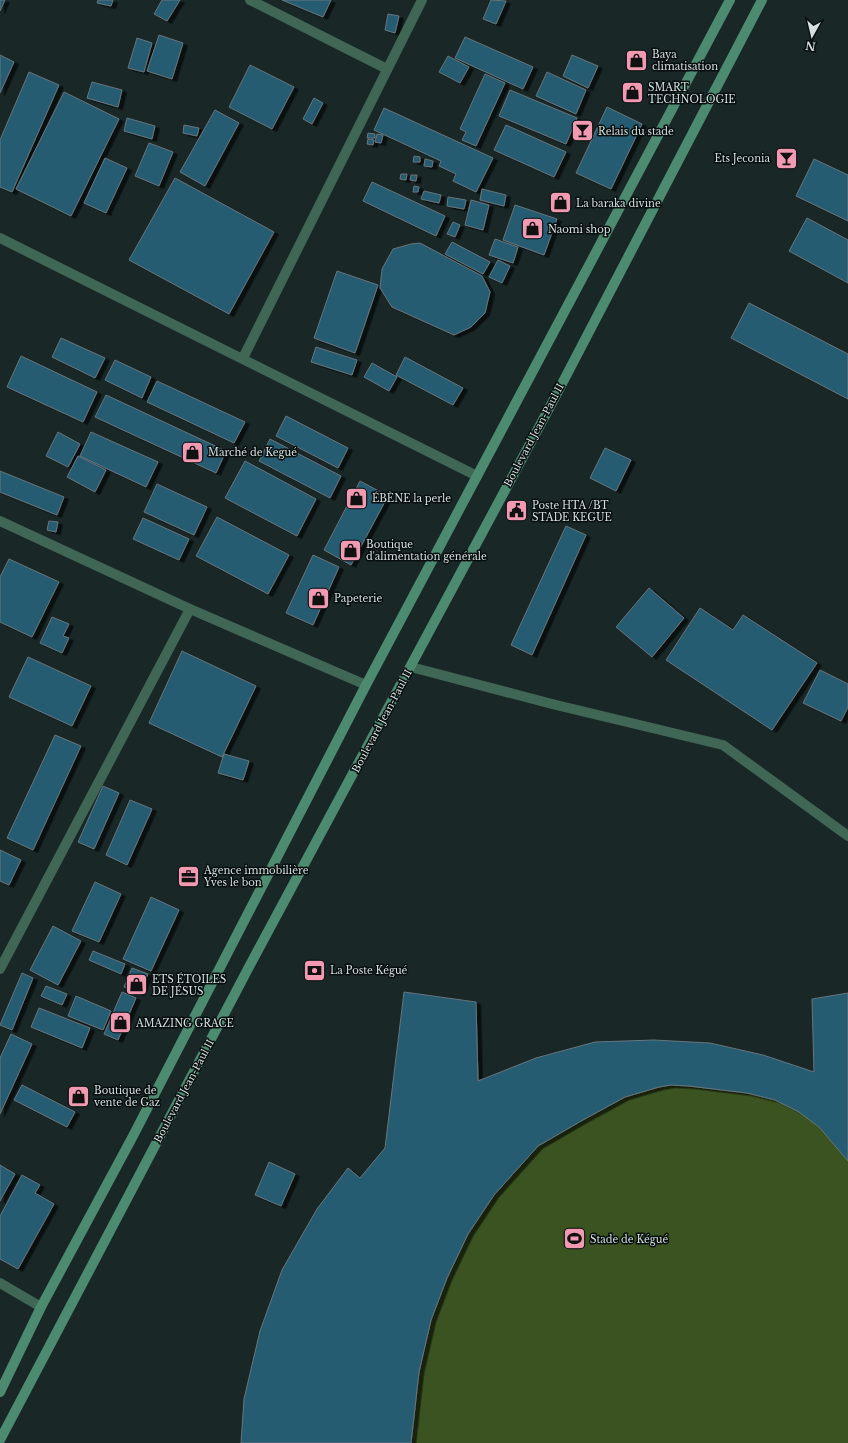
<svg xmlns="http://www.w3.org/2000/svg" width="848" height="1443" viewBox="0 0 848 1443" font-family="'Libre Baskerville',serif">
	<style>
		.green { fill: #3a5320 }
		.building { fill: #255b72; stroke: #68757c; filter: url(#shadow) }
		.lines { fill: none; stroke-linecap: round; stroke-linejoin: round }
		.service { stroke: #406655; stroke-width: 10 }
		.minor { stroke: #406655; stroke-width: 10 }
		.secondary { stroke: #4d8b70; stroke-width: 10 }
		.labels { text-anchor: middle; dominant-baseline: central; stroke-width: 3; stroke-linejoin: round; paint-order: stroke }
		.poi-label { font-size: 10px; fill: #d6dfdf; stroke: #080f0f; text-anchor: start }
		.street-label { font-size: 10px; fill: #d6dfdf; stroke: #080f0f }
	</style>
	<defs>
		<filter id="shadow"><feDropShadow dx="4.5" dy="2.5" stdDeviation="0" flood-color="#0009"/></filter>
	</defs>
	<rect width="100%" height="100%" fill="#192727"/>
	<!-- green -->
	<path class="green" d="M848 993V1443H241L244 1399 260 1331 282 1270 317 1209 348 1168 360 1178 385 1148 476 1002 479 1081 536 1058 595 1042 654 1040 814 1072 812 999Z"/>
	<!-- building -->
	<path class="building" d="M0 0H5L0 11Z
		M98 0H113L111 6 97 3Z
		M162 0H180L167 21 154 14Z
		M282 0H331L323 17Z
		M491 0 506 1 496 24 483 19Z
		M388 14 399 16 395 33 385 30Z
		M159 35 183 43 172 79 147 71Z
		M465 37 533 67 523 89 455 58Z
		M137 38 152 43 144 72 128 68Z
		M0 55 14 62 0 93Z
		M572 55 598 66 588 88 563 76Z
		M448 56 469 67 460 83 439 72Z
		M250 65 294 87 272 129 229 107Z
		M29 72 59 85 12 192 0 187V140Z
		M547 72 586 90 576 114 536 96Z
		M485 74 505 83 476 146 462 140 466 132 460 129Z
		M92 82 122 90 118 107 87 98Z
		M510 90 577 118 566 144 499 116Z
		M64 92 119 119 71 216 16 189Z
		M314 98 323 103 312 124 303 119Z
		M607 107 642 124 611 189 576 173Z
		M384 108 493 158 476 192 453 181 456 174 439 166 441 161 374 130Z
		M215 110 239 123 205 186 180 172Z
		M127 118 155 126 152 139 124 131Z
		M184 125 199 128 197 136 183 133Z
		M506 125 566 152 554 177 494 150Z
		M368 133 375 134V138H367Z
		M377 134 383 135 381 143 375 142Z
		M368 139 374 140 373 145 367 144Z
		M149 143 173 152 159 186 135 176Z
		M414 156 420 157V162H413Z
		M105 158 127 168 106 213 84 203Z
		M425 159 433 161 432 167 424 166Z
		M814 159 848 175V221L796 196Z
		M401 174H407L406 180 400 179Z
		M411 175H417L416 181 410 180Z
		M175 178 274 232 229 314 129 260Z
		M372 182 445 216 436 236 363 201Z
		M414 186 419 187 418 192H413Z
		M482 189 506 195 504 206 480 200Z
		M424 191 441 195 439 203 421 199Z
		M448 197 466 200 464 209 447 206Z
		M471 200 489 205 483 230 465 225Z
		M515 205 557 219 544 255 503 240Z
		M807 218 848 240V283L789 251Z
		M453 222 460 225 455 237 447 234Z
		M495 239 518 247 513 263 489 255Z
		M452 242 490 262 483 274 445 254Z
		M420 243 482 276 490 292 485 313 471 327 454 335 392 307 380 288 382 269 393 249 411 244Z
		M498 260 510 266 502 283 489 277Z
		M337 271 378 285 355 353 314 338Z
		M749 303 848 354V399L731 338Z
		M61 338 105 358 95 378 52 357Z
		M316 347 357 360 352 375 311 362Z
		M21 356 97 392 83 422 7 387Z
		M405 357 463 388 453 405 396 375Z
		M115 360 151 377 142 398 105 380Z
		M372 363 397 377 389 391 364 377Z
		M157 381 245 422 234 443 147 402Z
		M106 395 226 451 216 473 95 417Z
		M286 416 348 448 338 468 276 436Z
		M58 432 80 444 68 467 46 456Z
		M91 432 158 462 146 487 80 456Z
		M270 439 341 476 330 498 259 461Z
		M605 448 631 460 616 491 590 478Z
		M78 456 106 470 95 492 67 477Z
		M245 461 316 499 297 536 225 498Z
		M0 471 64 497 57 515 0 492Z
		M360 481 388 496 351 565 324 550Z
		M157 484 207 507 194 535 144 512Z
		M217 517 289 555 268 594 196 556Z
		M143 518 189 539 179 560 133 539Z
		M49 521 58 522 56 532 47 530Z
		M566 526 586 535 532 655 511 645Z
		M313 555 339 567 313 625 286 613Z
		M9 559 59 582 32 637 0 622V577Z
		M649 588 684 618 652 657 616 627Z
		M700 608 733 630 743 615 817 663 772 730 666 660Z
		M52 617 69 624 63 636 69 638 62 653 40 643Z
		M182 651 256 686 222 757 149 723Z
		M28 657 91 686 72 726 9 697Z
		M820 670 848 684V707L841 721 803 703Z
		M55 735 81 746 33 850 7 838Z
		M224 754 249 761 243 780 218 773Z
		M103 786 119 793 94 849 78 842Z
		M130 800 152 809 127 865 106 855Z
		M0 850 21 860 9 885 0 881Z
		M95 882 121 894 99 942 72 931Z
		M151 897 179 910 151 971 123 959Z
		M53 926 81 941 58 985 30 970Z
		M93 951 125 964 121 974 89 960Z
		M132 968 148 974 140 993 124 987Z
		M22 973 33 978 12 1030 0 1025Z
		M46 986 67 994 62 1005 41 996Z
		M122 992 136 998 118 1040 104 1034Z
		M404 992 476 1002 478 1081 536 1058 595 1042 654 1040 710 1043 763 1055 814 1072 812 999 848 993V1161L819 1127 799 1112 775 1100 747 1093 689 1086 671 1085 659 1087 625 1097 581 1121 538 1146 494 1195 468 1234 447 1278 431 1320 419 1372 411 1443H241L244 1399 260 1331 282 1270 317 1209 348 1168 360 1178 385 1148Z
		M76 996 111 1011 103 1030 68 1016Z
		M39 1008 90 1028 82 1048 31 1027Z
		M11 1034 32 1044 0 1114V1058Z
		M22 1085 75 1112 67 1127 14 1100Z
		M269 1162 295 1174 281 1206 255 1195Z
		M0 1165 15 1174 0 1201Z
		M22 1175 40 1185 35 1193 54 1204 18 1269 0 1259V1216Z"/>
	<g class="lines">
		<!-- service -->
		<path class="service" d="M411 667 552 704 723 745 848 836"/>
		<!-- minor -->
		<path class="minor" d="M250 0 387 69
			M0 238 477 476
			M243 358 422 0
			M0 521 190 609 366 685
			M0 969 190 609
			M0 1283 41 1307"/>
		<!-- secondary -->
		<path class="secondary" d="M0 1392 41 1307 133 1136 366 685 730 0
			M0 1440 250 965 553 401 762 0"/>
	</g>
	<!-- icons -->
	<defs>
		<symbol id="shop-square" viewBox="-11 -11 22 22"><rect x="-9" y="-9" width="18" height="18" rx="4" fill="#f19ab2" stroke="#080f0f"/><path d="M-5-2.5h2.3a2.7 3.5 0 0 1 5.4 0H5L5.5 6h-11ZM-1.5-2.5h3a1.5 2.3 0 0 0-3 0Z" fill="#111"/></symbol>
		<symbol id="bar-square" viewBox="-11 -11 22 22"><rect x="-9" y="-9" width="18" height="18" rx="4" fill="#f19ab2" stroke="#080f0f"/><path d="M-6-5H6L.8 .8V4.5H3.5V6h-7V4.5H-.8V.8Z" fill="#111"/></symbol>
		<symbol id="civic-square" viewBox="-11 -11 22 22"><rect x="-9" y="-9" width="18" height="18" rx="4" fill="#f19ab2" stroke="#080f0f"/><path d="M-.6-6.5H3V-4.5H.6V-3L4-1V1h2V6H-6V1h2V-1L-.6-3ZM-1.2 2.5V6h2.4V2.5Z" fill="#111"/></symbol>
		<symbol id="office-square" viewBox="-11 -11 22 22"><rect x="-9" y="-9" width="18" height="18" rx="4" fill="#f19ab2" stroke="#080f0f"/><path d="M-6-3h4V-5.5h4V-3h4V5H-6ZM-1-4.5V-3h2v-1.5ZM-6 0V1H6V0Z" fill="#111"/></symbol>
		<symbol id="bank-square" viewBox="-11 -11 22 22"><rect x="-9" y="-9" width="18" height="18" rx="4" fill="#f19ab2" stroke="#080f0f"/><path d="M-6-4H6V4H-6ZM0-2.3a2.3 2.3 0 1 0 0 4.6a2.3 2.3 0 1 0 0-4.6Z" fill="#111"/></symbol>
		<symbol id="stadium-square" viewBox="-11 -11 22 22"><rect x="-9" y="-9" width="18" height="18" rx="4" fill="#f19ab2" stroke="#080f0f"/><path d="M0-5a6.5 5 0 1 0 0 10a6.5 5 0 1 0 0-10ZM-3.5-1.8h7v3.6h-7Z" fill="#111"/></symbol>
	</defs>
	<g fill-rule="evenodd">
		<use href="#shop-square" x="624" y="48" width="25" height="25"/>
		<use href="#shop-square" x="620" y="80" width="25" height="25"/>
		<use href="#bar-square" x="570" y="118" width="25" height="25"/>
		<use href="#bar-square" x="774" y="146" width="25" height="25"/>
		<use href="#shop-square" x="548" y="190" width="25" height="25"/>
		<use href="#shop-square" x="520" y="216" width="25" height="25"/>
		<use href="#shop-square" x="180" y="440" width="25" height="25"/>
		<use href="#shop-square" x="344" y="486" width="25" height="25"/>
		<use href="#civic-square" x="504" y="498" width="25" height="25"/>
		<use href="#shop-square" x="338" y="538" width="25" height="25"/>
		<use href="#shop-square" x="306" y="586" width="25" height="25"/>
		<use href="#office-square" x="176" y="864" width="25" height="25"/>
		<use href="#bank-square" x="302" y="958" width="25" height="25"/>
		<use href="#shop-square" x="124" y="972" width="25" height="25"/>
		<use href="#shop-square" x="108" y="1010" width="25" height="25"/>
		<use href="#shop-square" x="66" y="1084" width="25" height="25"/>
		<use href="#stadium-square" x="562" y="1226" width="25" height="25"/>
	</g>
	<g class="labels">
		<!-- poi labels -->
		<g class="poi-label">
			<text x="652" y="54">Baya<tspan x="652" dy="12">climatisation</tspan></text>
			<text x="648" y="87">SMART<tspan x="648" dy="12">TECHNOLOGIE</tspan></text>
			<text x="598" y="131">Relais du stade</text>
			<text x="770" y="158" text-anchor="end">Ets Jeconia</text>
			<text x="576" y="203">La baraka divine</text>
			<text x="548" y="229">Naomi shop</text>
			<text x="208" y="452">Marché de Kegué</text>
			<text x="372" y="498">ÉBÈNE la perle</text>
			<text x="532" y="505">Poste HTA /BT<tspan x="532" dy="12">STADE KEGUE</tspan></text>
			<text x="366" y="544">Boutique<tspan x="366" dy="12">d'alimentation générale</tspan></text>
			<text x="334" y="598">Papeterie</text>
			<text x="204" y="870">Agence immobilière<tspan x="204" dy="12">Yves le bon</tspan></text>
			<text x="330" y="970">La Poste Kégué</text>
			<text x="152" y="979">ETS ÉTOILES<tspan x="152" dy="12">DE JÉSUS</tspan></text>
			<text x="136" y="1023">AMAZING GRACE</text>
			<text x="94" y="1090">Boutique de<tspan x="94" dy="12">vente de Gaz</tspan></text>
			<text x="590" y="1239">Stade de Kégué</text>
		</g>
		<!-- street labels -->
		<g class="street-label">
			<text transform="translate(534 435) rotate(-62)">Boulevard Jean-Paul II</text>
			<text transform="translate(382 721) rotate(-62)">Boulevard Jean-Paul II</text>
			<text transform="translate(184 1091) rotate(-62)">Boulevard Jean-Paul II</text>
		</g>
	</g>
	<!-- north arrow -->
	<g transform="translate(812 36) rotate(188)" stroke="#080f0f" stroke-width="3" paint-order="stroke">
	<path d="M0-3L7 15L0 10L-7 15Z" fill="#d6dfdf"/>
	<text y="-6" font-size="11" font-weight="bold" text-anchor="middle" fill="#d6dfdf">N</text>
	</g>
</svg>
